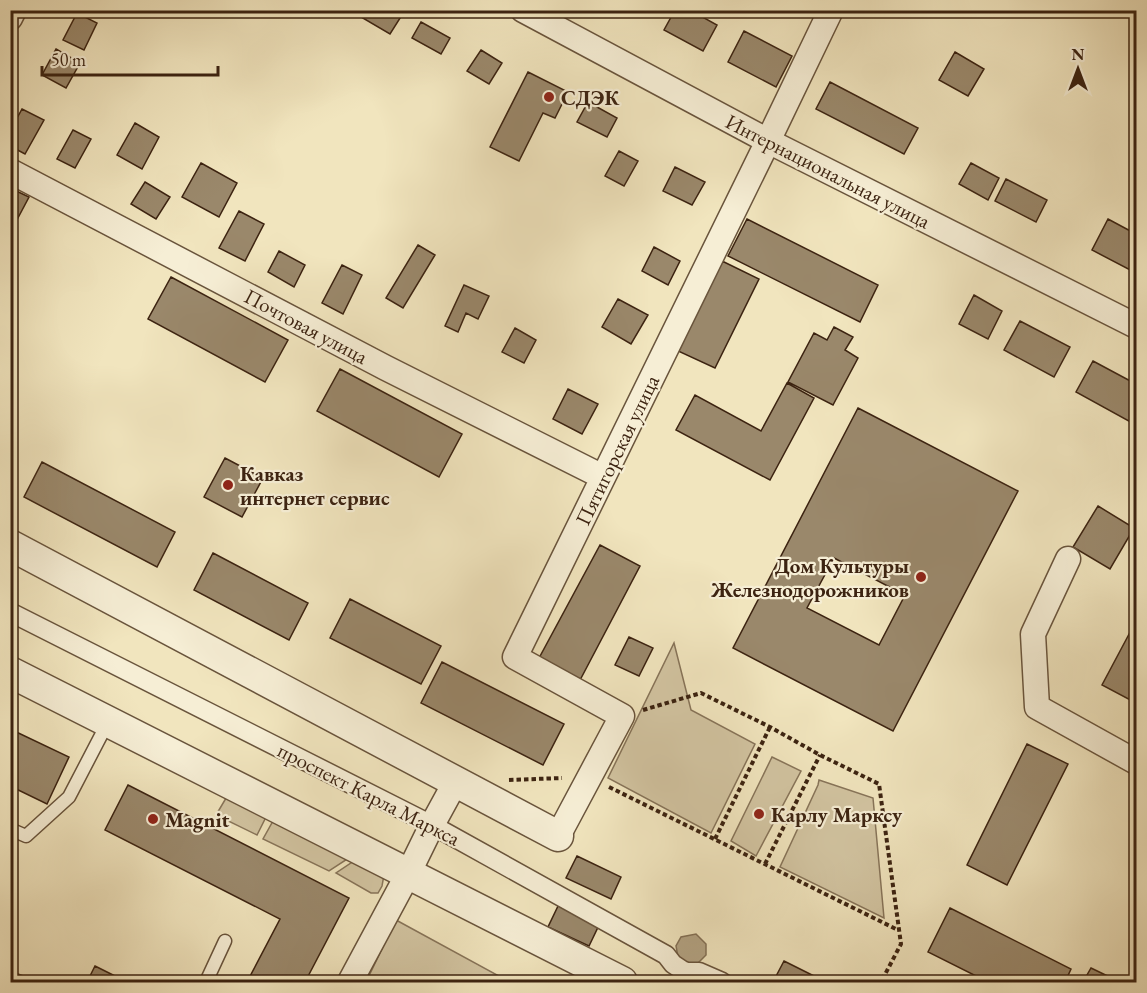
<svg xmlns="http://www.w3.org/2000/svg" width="1147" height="993" viewBox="0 0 1147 993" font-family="'EB Garamond',serif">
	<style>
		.green { fill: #d2c4a1; stroke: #877459; stroke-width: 1.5 }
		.water { fill: #b3a383; stroke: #837055; stroke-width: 1.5 }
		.building { fill: #9a886b; stroke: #3c2311; stroke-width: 1.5; fill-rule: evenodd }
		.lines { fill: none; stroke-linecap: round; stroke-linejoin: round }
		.service-casing { stroke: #69543c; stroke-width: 15 }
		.pedestrian-casing { stroke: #69543c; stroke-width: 21 }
		.minor-casing { stroke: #69543c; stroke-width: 27 }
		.tertiary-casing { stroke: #69543c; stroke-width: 33 }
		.path { stroke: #3c2311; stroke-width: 4; stroke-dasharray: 4.5 3; stroke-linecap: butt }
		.service { stroke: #f6eed5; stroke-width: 12 }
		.pedestrian { stroke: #f6eed5; stroke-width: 18 }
		.minor { stroke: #f6eed5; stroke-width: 24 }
		.tertiary { stroke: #f6eed5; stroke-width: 30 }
		.poi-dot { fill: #8f2418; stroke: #f6eed5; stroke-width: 2 }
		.labels { text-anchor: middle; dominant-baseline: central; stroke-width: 4.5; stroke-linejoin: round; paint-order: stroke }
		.poi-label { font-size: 21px; font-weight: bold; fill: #3c2311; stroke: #f6eed5; text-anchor: start }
		.street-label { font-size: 21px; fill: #3c2311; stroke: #f6eed5 }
	</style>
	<rect width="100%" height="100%" fill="#f1e5be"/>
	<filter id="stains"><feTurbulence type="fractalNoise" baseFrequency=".00333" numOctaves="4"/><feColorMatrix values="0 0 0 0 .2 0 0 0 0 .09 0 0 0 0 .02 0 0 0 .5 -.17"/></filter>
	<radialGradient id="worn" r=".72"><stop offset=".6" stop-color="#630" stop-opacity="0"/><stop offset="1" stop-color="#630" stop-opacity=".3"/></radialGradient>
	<!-- green -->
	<path class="green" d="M674 643 691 710 755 744 711 833 608 778Z
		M772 757 801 771 756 856 731 841Z
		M819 780 873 798 884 918 780 867 818 785Z
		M232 788 271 807 257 835 216 815Z
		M278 812 358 852 329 871 263 839Z
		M363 855 384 875 382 886 378 893H371L336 873Z
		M396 920 510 982H366Z"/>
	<!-- water -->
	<path class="water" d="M696 934 706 944V955L698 963 687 964 678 957 676 946 681 937Z"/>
	<!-- building -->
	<path class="building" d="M365 10H393L402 15 390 34 361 17Z
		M675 10H690L717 25 703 51 664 30Z
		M77 13 97 23 84 50 63 40Z
		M421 22 450 38 441 54 412 38Z
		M744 31 792 56 776 87 728 62Z
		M56 49 80 63 66 88 42 75Z
		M481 50 502 63 489 84 467 71Z
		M955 52 984 69 968 96 939 80Z
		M528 72 568 92 555 118 543 113 519 161 490 147Z
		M830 82 918 128 904 154 816 109Z
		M588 102 617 118 607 137 577 122Z
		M22 109 44 120 25 154 10 146V131Z
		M135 123 159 137 142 169 117 155Z
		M73 130 91 139 75 168 57 159Z
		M619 151 638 161 624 186 605 176Z
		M201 163 237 183 219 217 182 197Z
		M971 163 999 178 988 200 959 184Z
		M675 167 705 182 692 205 663 191Z
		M1006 179 1047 200 1036 222 995 201Z
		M145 182 170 197 156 219 131 204Z
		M10 188 29 197 10 233Z
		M239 211 264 224 245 261 219 248Z
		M747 219 878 285 860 322 728 256Z
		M1108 219 1136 234V273L1092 250Z
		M418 245 435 255 403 308 386 298Z
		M654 247 680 261 668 285 642 271Z
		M279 251 305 265 294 287 268 272Z
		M722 261 759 279 715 368 678 351Z
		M342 265 362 275 343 314 322 303Z
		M171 277 288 340 265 382 148 319Z
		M464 285 489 296 478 319 466 313 458 332 445 326Z
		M974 295 1002 311 988 339 959 324Z
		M618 299 648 315 631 344 602 327Z
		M1020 321 1070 347 1054 377 1004 350Z
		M834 327 853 337 845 350 858 358 833 405 788 382 814 333 827 340Z
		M515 328 536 340 524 363 502 352Z
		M1093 361 1136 384V425L1076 392Z
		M340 369 462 434 439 477 317 411Z
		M787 383 814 398 770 480 676 430 695 395 761 431Z
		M568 389 598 404 582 434 553 419Z
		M858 408 1018 491 893 731 733 648ZM834 558 905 595 879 645 807 608Z
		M225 458 263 478 242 517 204 497Z
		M42 462 175 532 157 567 24 497Z
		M1098 506 1134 528 1110 569 1073 547Z
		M600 545 640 566 579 682 538 660Z
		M213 553 308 603 289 640 194 590Z
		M350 599 441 646 421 684 330 638Z
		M1136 621V703L1102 685Z
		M629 637 653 648 639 676 615 665Z
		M442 662 564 724 543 765 421 703Z
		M10 729 69 757 47 804 10 786Z
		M1027 744 1068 764 1007 885 967 865Z
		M128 785 349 898 305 982H247L280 919 105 830Z
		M577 856 621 877 611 899 566 878Z
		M559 904 600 923 589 946 548 927Z
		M950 908 1071 969 1065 982H988L928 952Z
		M784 961 826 982H773Z
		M95 966 127 982H87Z
		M1091 968 1120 982H1083Z"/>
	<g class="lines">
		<defs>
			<path id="service" d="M10 829 26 836 69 797 108 722
				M10 978 20 982
				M206 982 225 941"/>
			<path id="pedestrian" d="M10 612 432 825 666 955 673 964 682 970 687 972H699L722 982"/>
			<path id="minor" d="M523 10 768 141 1136 326
				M10 18 14 10
				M10 171 386 368 603 477
				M1068 559 1033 634 1037 707 1136 762
				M558 836 622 716 515 657 768 141 831 10
				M350 982 408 874 432 825 456 781"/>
			<path id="tertiary" d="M10 545 558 836
				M10 672 622 982"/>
		</defs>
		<!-- service casing -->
		<use href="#service" class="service-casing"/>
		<!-- pedestrian casing -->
		<use href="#pedestrian" class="pedestrian-casing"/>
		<!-- minor casing -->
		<use href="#minor" class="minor-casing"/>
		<!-- tertiary casing -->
		<use href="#tertiary" class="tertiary-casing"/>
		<!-- path -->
		<path class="path" d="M643 710 701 693 770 727 820 755 879 784 901 944 881 982
			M509 780 562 778
			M609 787 898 930
			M715 839 770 727
			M765 864 820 755
			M377 978 387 982"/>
		<!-- service -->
		<use href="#service" class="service"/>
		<!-- pedestrian -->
		<use href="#pedestrian" class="pedestrian"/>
		<!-- minor -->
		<use href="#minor" class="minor"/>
		<!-- tertiary -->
		<use href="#tertiary" class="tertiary"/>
	</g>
	<!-- markers -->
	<g class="poi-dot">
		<circle cx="549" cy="97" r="6"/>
		<circle cx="228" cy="485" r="6"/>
		<circle cx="921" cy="577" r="6"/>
		<circle cx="759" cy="814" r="6"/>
		<circle cx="153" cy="819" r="6"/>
	</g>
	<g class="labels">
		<!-- poi labels -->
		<g class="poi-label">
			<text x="561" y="97">СДЭК</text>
			<text x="240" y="473">Кавказ<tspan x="240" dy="24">интернет сервис</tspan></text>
			<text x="909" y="565" text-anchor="end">Дом Культуры<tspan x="909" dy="24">Железнодорожников</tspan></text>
			<text x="771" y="814">Карлу Марксу</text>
			<text x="165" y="819">Magnit</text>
		</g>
		<!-- street labels -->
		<g class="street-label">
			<text transform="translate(828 171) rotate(27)">Интернациональная улица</text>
			<text transform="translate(306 326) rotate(28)">Почтовая улица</text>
			<text transform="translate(617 450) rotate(-64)">Пятигорская улица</text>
			<text transform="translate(369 794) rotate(27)">проспект Карла Маркса</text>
		</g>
	</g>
	<!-- margin -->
	<rect width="1147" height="993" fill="none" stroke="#f1e5be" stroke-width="36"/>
	<rect x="12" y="12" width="1123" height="969" fill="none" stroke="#3c2311" stroke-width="3"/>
	<rect x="18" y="18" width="1111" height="957" fill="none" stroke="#3c2311" stroke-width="1.5"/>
	<!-- north arrow -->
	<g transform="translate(1078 69)" stroke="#f6eed5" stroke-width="4.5" paint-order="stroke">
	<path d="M0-4.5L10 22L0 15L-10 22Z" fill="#3c2311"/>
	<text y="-9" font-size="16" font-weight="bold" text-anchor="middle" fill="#3c2311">N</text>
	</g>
	<!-- scale -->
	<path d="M42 66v9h176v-9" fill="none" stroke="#3c2311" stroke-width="3"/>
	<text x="51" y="66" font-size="18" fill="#3c2311" stroke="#f6eed5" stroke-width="4.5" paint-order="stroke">50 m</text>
	<rect width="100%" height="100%" filter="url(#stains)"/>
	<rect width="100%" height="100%" fill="url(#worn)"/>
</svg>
